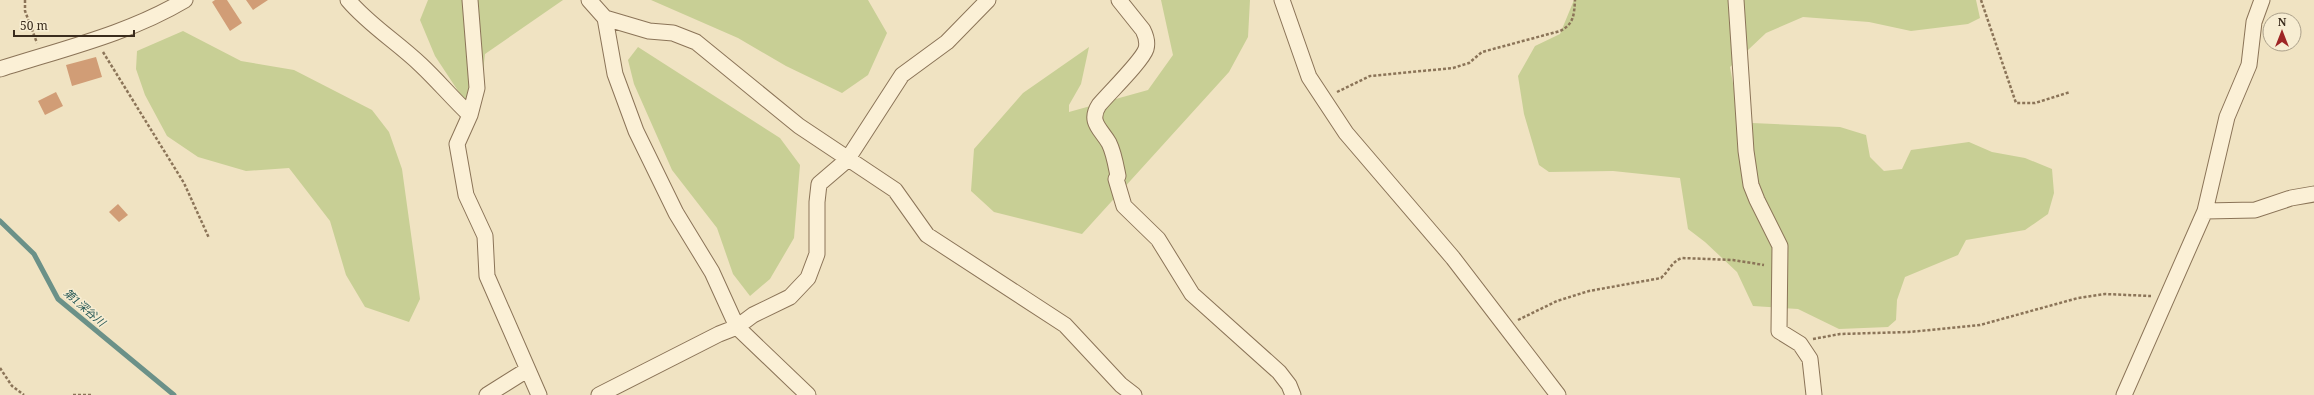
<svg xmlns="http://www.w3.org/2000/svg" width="2314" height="395" viewBox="0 0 2314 395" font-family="'Noto Serif','Noto Sans JP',serif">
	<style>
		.green { fill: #c8cf95 }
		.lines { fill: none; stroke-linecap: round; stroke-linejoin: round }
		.stream { stroke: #6b9188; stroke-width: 5 }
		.building { fill: #d19d76 }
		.street-casing { stroke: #8b7458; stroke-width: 17 }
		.path { stroke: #8b7458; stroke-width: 2.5; stroke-dasharray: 3 2; stroke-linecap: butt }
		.street { stroke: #fbf0d6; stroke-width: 15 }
		.labels { text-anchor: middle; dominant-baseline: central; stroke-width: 3; stroke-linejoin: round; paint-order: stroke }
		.water-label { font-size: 11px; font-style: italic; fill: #2b5b58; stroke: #f7edd2 }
	</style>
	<rect width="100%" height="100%" fill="#f0e3c2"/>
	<!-- green -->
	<path class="green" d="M428 0H563L485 54 482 80 468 106 435 56 420 20Z
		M651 0H868L887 33 868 75 842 93 786 66 738 38Z
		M1161 0H1250L1248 37 1229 72 1082 234 994 212 971 191 974 149 1023 93 1089 47 1081 84 1069 105V112L1148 90 1173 55Z
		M1574 0H1976L1980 18 1968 24 1911 31 1869 22 1803 17 1766 33 1730 67 1739 117 1752 123 1840 127 1866 135 1870 157 1884 171 1902 169 1911 150 1969 142 1992 152 2025 158 2052 169 2054 193 2048 214 2025 230 1966 240 1958 255 1905 277 1897 300 1896 320 1888 327 1839 329 1798 309 1753 306 1737 272 1705 242 1688 229 1680 178 1613 171 1549 172 1539 165 1524 114 1518 76 1535 46 1560 34Z
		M183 31 241 61 294 70 372 110 389 132 402 169 420 299 409 322 365 307 346 275 330 221 289 168 246 171 198 157 167 136 145 95 136 69 137 51Z
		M638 47 780 138 800 165 794 238 770 279 750 296 733 274 717 228 672 170 634 84 628 60Z"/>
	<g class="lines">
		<!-- stream -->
		<path class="stream" d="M0 221 34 254 58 299 174 395"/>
	</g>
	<!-- building -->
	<path class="building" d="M215 0H227L242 23 230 31 212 2Z
		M246 0H268L253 10Z
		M96 57 102 77 72 86 66 65Z
		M56 92 63 106 45 115 38 101Z
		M118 204 128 215 119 222 109 212Z"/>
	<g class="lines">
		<defs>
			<path id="street" d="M348 0C369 25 397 42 421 65 438 81 453 99 470 115
				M470 0 477 88 470 115 457 144 466 195 485 236 487 276 539 395
				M589 0 605 18 615 74 636 131 676 213 712 272 737 327 808 395
				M1119 0 1143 30C1146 36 1148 42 1146 49 1142 61 1109 93 1099 105 1088 122 1101 129 1109 143 1114 153 1116 166 1118 176L1116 179 1124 206 1158 239 1192 294 1279 372 1289 385 1293 395
				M1282 0 1309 77 1346 133 1453 258 1558 395
				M1736 0 1746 151 1751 185 1757 200 1780 246 1779 331 1800 344 1810 359 1814 395
				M605 18 649 31 673 33 696 42 799 126 895 190 927 235 1065 325 1121 385 1134 395
				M0 69C62 49 128 34 185 0
				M2205 211 2255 210 2291 198 2314 194
				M487 395 527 370
				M599 395 719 334 737 327 753 315 790 297 808 278 817 254V202L819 184 847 160 902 75 947 42 988 0
				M2124 395 2205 211 2227 117 2249 65 2254 22 2262 0"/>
		</defs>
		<!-- street casing -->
		<use href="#street" class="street-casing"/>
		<!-- path -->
		<path class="path" d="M25 0V11L37 43
			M1981 0 2016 103H2035L2070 92
			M103 52 184 183 209 238
			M1337 92 1370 76 1453 68 1469 63 1482 52 1560 31C1574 24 1574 15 1575 0
			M1518 320 1557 301 1589 291 1661 278C1669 271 1672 261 1682 258L1733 260 1764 265
			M1813 339 1840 334 1909 332 1980 325 2078 298 2105 294 2151 296
			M0 368 12 386 24 395
			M73 395H91"/>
		<!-- street -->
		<use href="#street" class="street"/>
	</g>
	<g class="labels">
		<!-- water labels -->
		<g class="water-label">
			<text transform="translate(85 307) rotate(41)">第1深谷川</text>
		</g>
	</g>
	<!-- north arrow -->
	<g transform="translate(2282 32)"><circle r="19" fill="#f7edd2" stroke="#aba08a"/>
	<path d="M0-3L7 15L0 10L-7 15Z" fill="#9e2525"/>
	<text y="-6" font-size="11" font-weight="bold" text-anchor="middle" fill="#3a2c1d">N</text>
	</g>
	<!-- scale -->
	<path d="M14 30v6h120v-6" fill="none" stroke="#3a2c1d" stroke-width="2"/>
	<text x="20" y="30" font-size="12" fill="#3a2c1d" stroke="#f7edd2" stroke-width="3" paint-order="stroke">50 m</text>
</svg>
